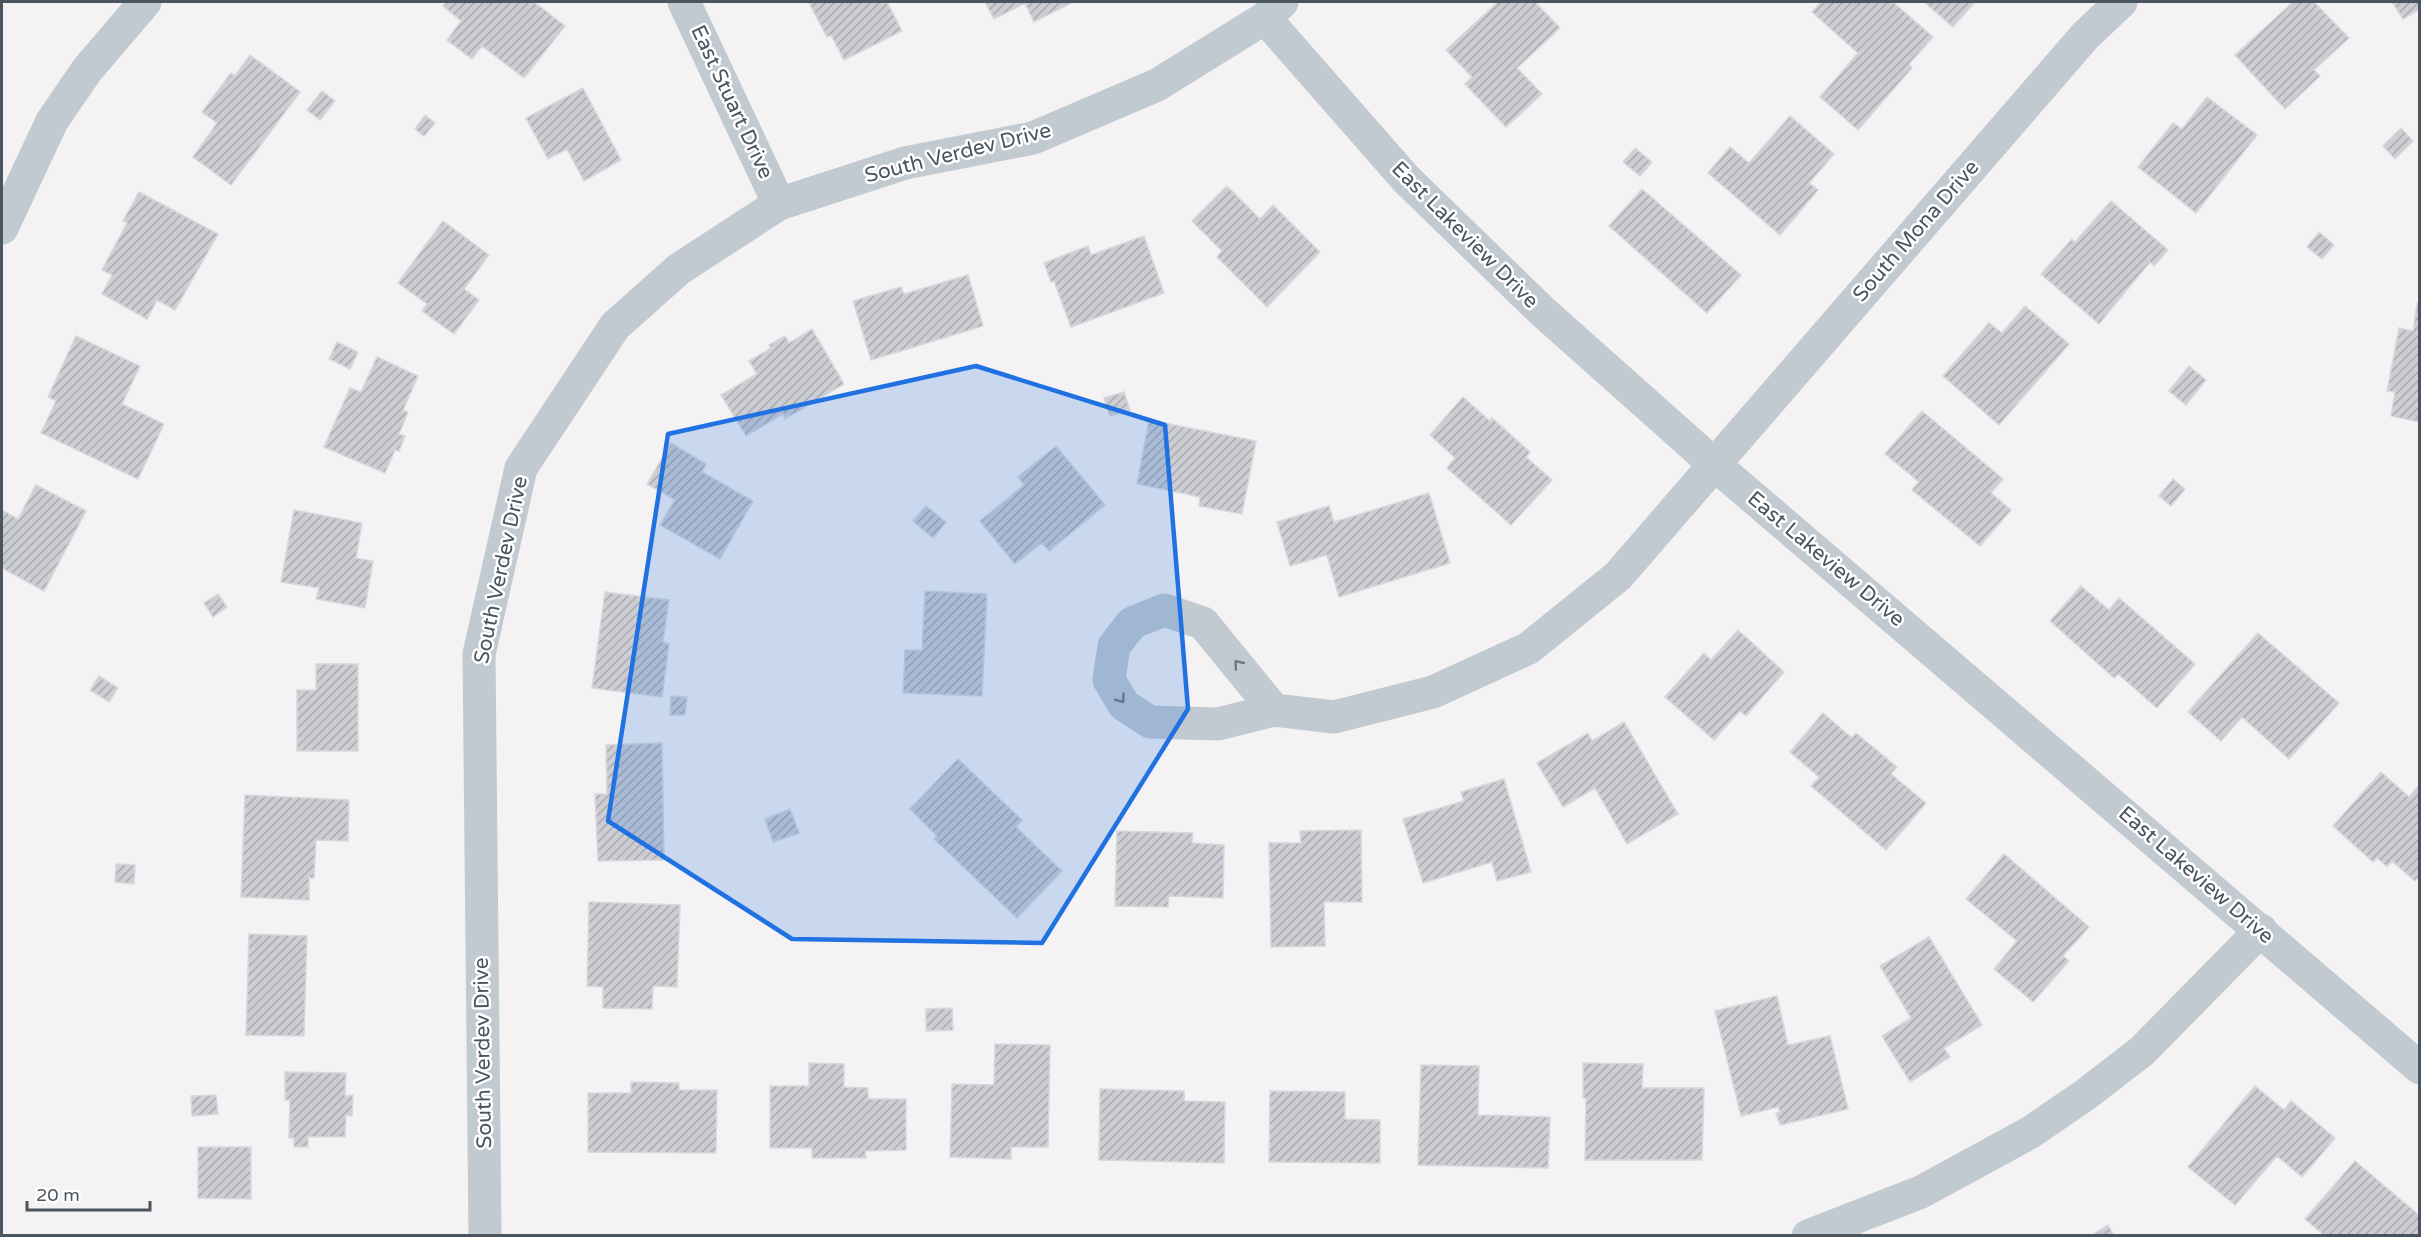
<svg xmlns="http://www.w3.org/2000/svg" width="2421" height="1237" viewBox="0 0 2421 1237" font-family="'Varela Round',sans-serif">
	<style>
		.building { fill: url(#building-hatch); stroke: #d7d8dd; stroke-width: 1.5 }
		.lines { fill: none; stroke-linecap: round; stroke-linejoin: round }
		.minor { stroke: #c1c9d1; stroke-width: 33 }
		.oneway { stroke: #6e7882 }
		.marked { fill: #2071e1; fill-opacity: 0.2; stroke: #2071e1; stroke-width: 4.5; stroke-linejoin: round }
		.labels { text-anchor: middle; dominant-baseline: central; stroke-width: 5; stroke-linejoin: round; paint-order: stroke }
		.street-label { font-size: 21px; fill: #4a5560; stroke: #fff }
	</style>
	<defs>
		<pattern id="building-hatch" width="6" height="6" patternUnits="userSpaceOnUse" patternTransform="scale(1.5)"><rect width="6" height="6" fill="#cdced4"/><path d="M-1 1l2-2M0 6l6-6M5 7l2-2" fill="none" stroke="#a8aaaf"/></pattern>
	</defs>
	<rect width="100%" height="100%" fill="#f4f2f2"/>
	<!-- building -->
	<path class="building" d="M447 2H534L565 26 524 78 482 46 472 59 447 40 461 21 443 6Z
		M811 2H887L902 31 844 60 831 35 827 37 809 3Z
		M985 2H1073L1034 22 1025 3 994 19Z
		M1498 2H1535L1560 28 1517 68 1542 94 1506 127 1465 84 1472 77 1446 50Z
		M1821 2H1893L1933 37 1909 64 1912 68 1858 130 1820 97 1858 53 1812 12Z
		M1924 2H1975L1953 27Z
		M2293 2H2314L2349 38 2314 70 2320 76 2285 109 2235 55Z
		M2392 2H2420V9L2403 19Z
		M250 55 300 92 231 185 193 157 217 123 202 112 231 73 235 76Z
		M583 88 621 160 584 181 567 149 548 159 526 118Z
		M322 91 335 101 320 120 307 110Z
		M2207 97 2257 135 2196 213 2138 167 2173 123 2182 129Z
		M425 115 435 123 424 136 415 129Z
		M1790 116 1834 154 1809 183 1818 190 1780 235 1708 173 1730 147 1749 163Z
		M2401 128 2413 141 2395 159 2383 146Z
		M1635 148 1652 162 1640 176 1623 162Z
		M1227 186 1260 219 1273 205 1320 252 1267 307 1217 257 1222 251 1192 221Z
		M1642 189 1741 275 1707 313 1609 226Z
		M139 192 218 234 175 310 157 300 147 319 102 294 112 275 102 270 127 223 123 221Z
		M2111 201 2168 250 2154 266 2150 262 2099 324 2041 274 2072 239 2075 242Z
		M443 221 489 255 464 289 479 300 454 334 422 311 427 304 398 283Z
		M2319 232 2334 245 2322 259 2307 247Z
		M1144 236 1164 293 1071 327 1054 281 1051 282 1044 263 1088 246 1091 255Z
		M968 275 983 326 871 360 853 301 901 287 904 294Z
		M2417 303H2420V422L2391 416 2395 392 2387 391 2399 328 2413 331Z
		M2025 306 2069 344 1999 425 1943 376 1989 323 2002 333Z
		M812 329 844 384 785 419 783 414 746 436 721 395 757 374 749 361 771 348 769 345 785 336 789 343Z
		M76 336 140 366 122 404 164 424 138 479 41 433 56 401 48 397Z
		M337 342 358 352 350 369 329 359Z
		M377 357 418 376 403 410 408 412 399 434 405 436 399 451 395 450 385 473 324 447 350 388 361 392Z
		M2189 366 2206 380 2186 405 2169 391Z
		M1124 392 1130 410 1110 416 1104 398Z
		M1463 397 1490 421 1492 418 1530 452 1526 457 1552 480 1511 525 1447 468 1455 458 1430 435Z
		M1922 411 2003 479 1991 493 2011 510 1980 546 1912 490 1919 482 1885 454Z
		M1149 420 1256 441 1242 514 1199 506 1200 497 1137 484Z
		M671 443 706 464 702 472 753 501 720 559 660 525 675 500 647 484Z
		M1056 446 1105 505 1049 551 1042 543 1015 564 980 521 1024 485 1018 477Z
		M2173 479 2185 489 2171 506 2159 496Z
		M36 485 86 511 44 591 2 568V510L18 519Z
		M1429 493 1450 563 1339 597 1327 555 1290 566 1277 522 1329 506 1334 522Z
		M926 506 946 522 933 538 913 521Z
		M294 510 362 523 356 558 373 561 365 608 316 599 319 588 281 582Z
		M2081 586 2109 610 2119 598 2195 664 2157 708 2118 674 2114 678 2050 621Z
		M925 591 987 594 982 696 903 693 905 650H922Z
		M605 592 669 600 663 642 669 644 662 697 592 688Z
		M218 594 227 607 213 617 204 603Z
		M1738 630 1784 672 1746 716 1740 711 1714 740 1665 697 1704 653 1711 660Z
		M2258 633 2339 703 2289 759 2242 717 2221 741 2188 712Z
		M316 664H358V751H297V690H316Z
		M99 676 118 688 109 702 90 690Z
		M671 696 687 697 685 715H670Z
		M1823 713 1852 738 1856 733 1897 767 1891 774 1926 803 1886 850 1811 786 1819 777 1790 752Z
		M1624 722 1678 814 1627 844 1595 788 1563 807 1537 763 1588 733 1592 741Z
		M662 743 664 860 598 861 595 794H607L606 745Z
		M958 759 1022 820 1016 827 1062 871 1017 918 934 839 937 836 910 809Z
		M2381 772 2409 797 2420 784V876L2415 881 2392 861 2387 867 2377 858 2373 862 2333 826Z
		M1504 779 1531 872 1497 881 1492 862 1423 883 1403 819 1464 801 1461 792Z
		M245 795 349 800 348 841 316 840 314 878H309V900L241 897Z
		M790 809 799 833 773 842 765 819Z
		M1361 830 1362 902H1324L1325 946 1271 947 1269 843H1301L1300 831Z
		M1117 831 1193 833 1192 843 1224 845 1223 898 1169 896 1168 907 1115 906Z
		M2004 854 2089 927 2063 956 2069 961 2033 1002 1994 969 2017 941 1966 899Z
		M116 864 135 865 134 884 115 882Z
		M589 902 680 905 677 987 653 986 652 1009 603 1008V987L587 986Z
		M249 934 307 936 304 1036 246 1035Z
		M1929 937 1982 1025 1944 1048 1950 1057 1910 1082 1882 1036 1911 1018 1880 966Z
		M1777 996 1788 1045 1830 1036 1848 1109 1780 1125 1776 1113 1780 1112 1778 1107 1741 1116 1715 1011Z
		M952 1008 953 1030 926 1031V1009Z
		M995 1044 1050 1045 1048 1147H1011V1159L950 1157 952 1084 994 1085Z
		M809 1063 844 1064V1087L868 1088V1099H906V1150L865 1151 866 1158H812V1148H770V1086H809Z
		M1583 1063 1643 1064 1642 1088H1704L1702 1160H1585L1586 1098H1583Z
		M1421 1065 1479 1066 1478 1115 1550 1117 1548 1168 1418 1165Z
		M285 1072 346 1073 345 1096 353 1095 352 1116 346 1115 345 1137H308V1147H294V1138H289L290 1100H285Z
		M631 1082 679 1083V1090H717L716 1153 588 1152V1093H631Z
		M2255 1086 2284 1110 2291 1101 2335 1138 2302 1177 2277 1156 2235 1205 2188 1167Z
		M1100 1089 1184 1091V1101L1225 1102 1224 1163 1099 1160Z
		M1270 1091 1345 1092V1119L1380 1120V1163L1269 1162Z
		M216 1095 218 1114 192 1116 191 1096Z
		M198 1147H251V1199L198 1198Z
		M2355 1161 2420 1216V1236H2325L2305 1219Z
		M2108 1225 2114 1236H2091Z"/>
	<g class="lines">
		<!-- minor -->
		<path class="minor" d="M684 2 779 204
			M1265 18 1406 179 1542 311 1715 465 2420 1068
			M2 228 52 121 87 70 145 2
			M1274 710 1203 623 1164 610 1132 623 1114 646 1109 680 1124 705 1150 722 1218 724 1274 710 1334 717 1433 692 1529 648 1618 576 2085 36 2121 2
			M485 1236 479 654 521 468 615 326 679 269 779 204 905 163 1033 138 1157 85 1265 18 1282 2
			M1808 1236 1921 1192 2031 1132 2085 1095 2142 1051 2261 930"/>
	</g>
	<!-- one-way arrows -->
	<defs><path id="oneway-chevron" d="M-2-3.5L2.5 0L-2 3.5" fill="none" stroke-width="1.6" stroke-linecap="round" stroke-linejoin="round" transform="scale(1.5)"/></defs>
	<g class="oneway">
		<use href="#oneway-chevron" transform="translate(1238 664) rotate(-129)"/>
		<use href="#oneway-chevron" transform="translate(1121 699) rotate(54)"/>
	</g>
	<!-- marked area -->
	<path class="marked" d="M976 366 1165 425 1188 709 1042 943 792 939 608 821 668 434Z"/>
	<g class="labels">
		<!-- street labels -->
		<g class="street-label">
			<text transform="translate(732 102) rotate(65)">East Stuart Drive</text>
			<text transform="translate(958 153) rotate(-14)">South Verdev Drive</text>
			<text transform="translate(1916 231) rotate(-49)">South Mona Drive</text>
			<text transform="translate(1465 235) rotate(45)">East Lakeview Drive</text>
			<text transform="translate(1826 559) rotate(40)">East Lakeview Drive</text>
			<text transform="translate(501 570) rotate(-78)">South Verdev Drive</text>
			<text transform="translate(2196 875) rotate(41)">East Lakeview Drive</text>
			<text transform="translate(483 1053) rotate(-91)">South Verdev Drive</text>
		</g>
	</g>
	<!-- border -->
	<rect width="2421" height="1237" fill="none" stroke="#4a5560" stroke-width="6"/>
	<!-- scale -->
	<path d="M27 1201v9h123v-9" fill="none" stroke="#4a5560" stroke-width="3"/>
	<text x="36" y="1201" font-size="18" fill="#4a5560" stroke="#ffffff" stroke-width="4.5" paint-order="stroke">20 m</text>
</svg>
